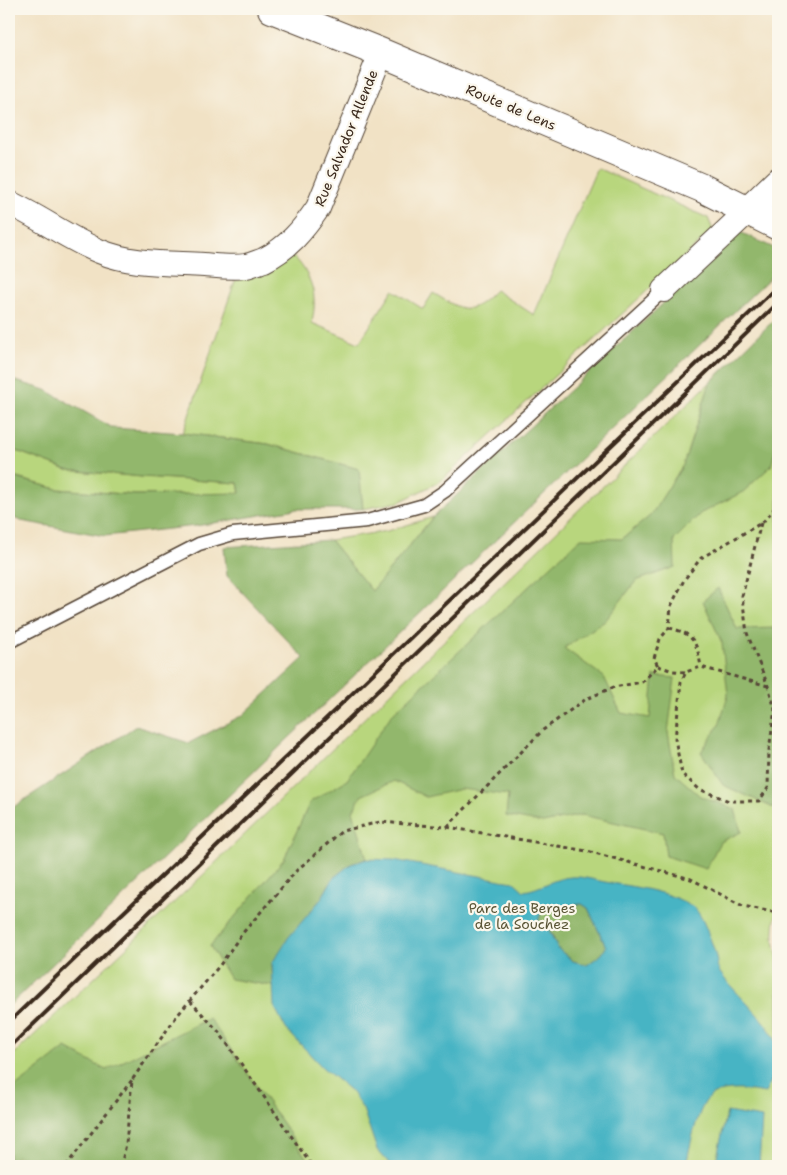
<svg xmlns="http://www.w3.org/2000/svg" width="787" height="1175" viewBox="0 0 787 1175" font-family="'Shantell Sans',sans-serif">
	<style>
		.green { fill: #b8d67d; stroke: #7a804e }
		.forest { fill: #92b76c; stroke: #667045 }
		.water { fill: #47b4c4; stroke: #416f71; fill-rule: evenodd }
		.lines { fill: none; stroke-linecap: round; stroke-linejoin: round }
		.lane-casing { stroke: #564637; stroke-width: 15 }
		.street-casing { stroke: #564637; stroke-width: 26 }
		.secondary-casing { stroke: #564637; stroke-width: 30 }
		.path { stroke: #564637; stroke-width: 3; stroke-dasharray: 4 4; stroke-linecap: butt }
		.lane { stroke: #fff; stroke-width: 12 }
		.street { stroke: #fff; stroke-width: 24 }
		.secondary { stroke: #fff; stroke-width: 28 }
		.rail { stroke: #3b2a1e; stroke-width: 4 }
		.labels { text-anchor: middle; dominant-baseline: central; stroke-width: 4.5; stroke-linejoin: round; paint-order: stroke }
		.street-label { font-size: 14px; fill: #3b2a1e; stroke: #fbf7ec }
		.park-label { font-size: 14px; fill: #5a5536; stroke: #fbf7ec }
	</style>
	<rect width="100%" height="100%" fill="#fbf7ec"/>
	<filter id="ink" filterUnits="userSpaceOnUse"><feTurbulence type="fractalNoise" baseFrequency=".02" numOctaves="2"/><feDisplacementMap in="SourceGraphic" scale="10" xChannelSelector="R" yChannelSelector="G"/><feConvolveMatrix kernelMatrix="1 2 1 2 8 2 1 2 1" color-interpolation-filters="sRGB"/></filter>
	<filter id="wash" filterUnits="userSpaceOnUse"><feTurbulence type="fractalNoise" baseFrequency=".0096" numOctaves="4" result="noise"/><feDisplacementMap in="SourceGraphic" scale="20" xChannelSelector="R" yChannelSelector="G"/><feGaussianBlur stdDeviation="1.12" result="paint"/><feColorMatrix in="noise" values="0 0 0 0 0 0 0 0 0 0 0 0 0 0 0 0 0 1.4 0 .05"/><feComposite in="paint" operator="in"/></filter>
	<g filter="url(#wash)">
		<rect width="100%" height="100%" fill="#f1e2c5"/>
		<!-- green -->
		<path class="green" d="M597 168 708 218 713 230 441 481 399 502 363 509 358 469 268 444 183 433 235 281 266 271 294 257C304 266 314 285 314 299 315 307 313 316 312 323L359 343 393 290 423 309 433 293C462 310 469 318 495 290L534 315Z
			M731 362 778 408V906C773 924 772 940 778 958V1166H9V1059L203 875Z
			M9 448 67 470 143 477 238 483 240 494 136 495 57 489 9 476Z
			M433 517 372 592 330 540 387 531Z"/>
		<!-- forest -->
		<path class="forest" d="M740 232 778 250V270L9 1006V810L136 726 189 743 243 715 304 658 227 576 224 547 330 540 372 591 433 517Z
			M778 316V441L771 466 743 492 701 513 674 540 675 567 636 581 605 621 564 648 604 677 621 713 650 718 654 676 675 678 668 732 675 774 700 796 735 809 741 832 720 842 706 869 666 856 663 833 582 815 543 823 506 816 508 795 461 789 426 797 394 781 361 796 353 811 367 859 351 864 333 878 321 899 272 963 273 986 230 979 210 946 284 859 310 802 347 780 392 714 581 538 622 539 651 515 683 465 710 383Z
			M9 379 46 390 113 428 183 433 268 444 359 469 363 509H296L196 526 105 536 21 521 9 516V476L57 489 136 495 240 493 238 483 142 477 67 470 9 448Z
			M718 588 737 629 778 628V810L723 785 701 752 719 725 728 695 722 643 703 601Z
			M582 904 588 908 606 947 603 954 587 965 573 961 558 949 552 934 538 922 541 912 550 907Z
			M209 1018 312 1166H36L17 1156 9 1163V1092L66 1048 106 1070Z"/>
		<!-- water -->
		<path class="water" d="M367 859 394 860 501 880 514 882 524 891C540 889 554 878 571 877 582 876 594 880 605 882 634 887 665 890 692 906 702 912 713 945 716 957 717 961 717 967 719 971 733 993 775 1025 778 1049 780 1064 772 1080 765 1093 749 1090 727 1087 712 1095 698 1102 689 1151 686 1166H392L377 1150 363 1109 351 1091 323 1068 286 1029 274 1006 272 963 288 938 321 899 333 878 351 864ZM582 904 588 908 606 947 602 954 587 965 573 961 558 949 548 928 543 927 538 922 541 912 550 907Z
			M727 1112 762 1118 759 1166H715Z"/>
	</g>
	<g filter="url(#ink)">
		<g class="lines">
			<defs>
				<path id="lane" d="M9 642 199 544 233 534 367 521 424 505 445 491 664 290"/>
				<path id="street" d="M9 203C40 217 67 238 99 251 132 265 169 263 204 265 217 266 232 268 246 266 251 265 258 262 264 260 288 248 303 230 318 208L378 61 380 52
					M664 290 749 210"/>
				<path id="secondary" d="M272 9 380 52 702 188 778 226
					M749 210 778 182"/>
			</defs>
			<!-- lane casing -->
			<use href="#lane" class="lane-casing"/>
			<!-- street casing -->
			<use href="#street" class="street-casing"/>
			<!-- secondary casing -->
			<use href="#secondary" class="secondary-casing"/>
			<!-- path -->
			<path class="path" d="M761 523 742 596 747 633 768 686 775 709 769 750 768 788 759 801H729L699 789 682 774 675 739 681 682 686 672 701 667 768 686
				M669 628C694 633 697 643 701 667
				M658 666 673 671 686 672
				M447 827 543 730 586 699 614 687 642 682 658 666 654 658 660 639 669 628 671 606 684 580 701 558 763 522 778 504
				M190 1001 219 1032 312 1166
				M66 1166 132 1080
				M121 1166 126 1144 132 1080 176 1017 220 965 241 935 297 870 342 831 380 822 447 827 587 851 691 879 743 906 778 913"/>
			<!-- lane -->
			<use href="#lane" class="lane"/>
			<!-- street -->
			<use href="#street" class="street"/>
			<!-- secondary -->
			<use href="#secondary" class="secondary"/>
			<!-- rail -->
			<path class="rail" d="M9 1022 778 286
				M9 1048 778 303"/>
		</g>
	</g>
	<g class="labels">
		<!-- street labels -->
		<g class="street-label">
			<text transform="translate(511 107) rotate(23)">Route de Lens</text>
			<text transform="translate(346 138) rotate(-68)">Rue Salvador Allende</text>
		</g>
		<!-- park labels -->
		<g class="park-label">
			<text x="522" y="908">Parc des Berges<tspan x="522" dy="16">de la Souchez</tspan></text>
		</g>
	</g>
	<!-- margin -->
	<rect width="787" height="1175" fill="none" stroke="#fbf7ec" stroke-width="30"/>
</svg>
